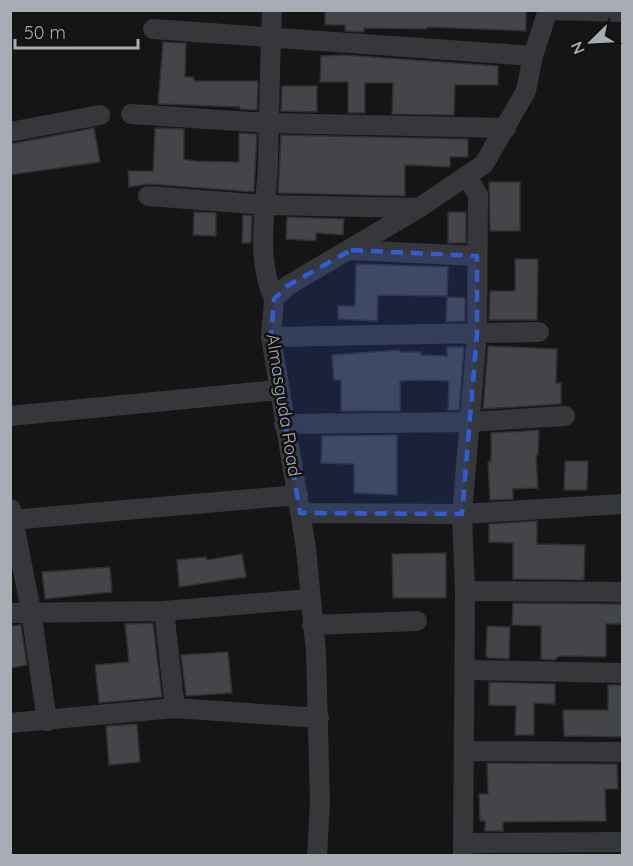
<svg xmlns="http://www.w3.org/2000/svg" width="633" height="866" viewBox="0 0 633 866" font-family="Quicksand,sans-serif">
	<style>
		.building { fill: #444548; stroke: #2f2f32; stroke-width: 1.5 }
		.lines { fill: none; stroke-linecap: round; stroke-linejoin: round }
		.minor { stroke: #36373a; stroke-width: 20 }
		.marked { fill: #325cd3; fill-opacity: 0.2; stroke: #325cd3; stroke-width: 4.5; stroke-dasharray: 12 8; stroke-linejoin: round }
		.labels { text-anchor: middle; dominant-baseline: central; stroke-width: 5; stroke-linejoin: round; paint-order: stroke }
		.street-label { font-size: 18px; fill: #a8acb4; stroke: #101011 }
	</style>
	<rect width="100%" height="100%" fill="#151516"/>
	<!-- building -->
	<path class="building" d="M325 10H526V31L427 27V29L364 28V32L345 31V25H325Z
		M163 42 186 43 185 77H194V81H258L257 110 240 109V107L158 104Z
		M344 55 498 66V85H455L454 115 392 114 393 83H365V113H348V82H320L321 56Z
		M282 86H317V112L281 111Z
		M94 128 100 162 10 175V144Z
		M155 128 184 129V159L195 161 239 162V133L257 134 254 192 149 184 129 187 128 171H153Z
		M281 135 468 139V157H450V167L405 165V196L278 193Z
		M489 182H520V231H490Z
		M194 212 216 213V236L193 235Z
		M448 212H466V243H448Z
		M243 215 252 216 251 243H242Z
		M287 217 344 219 343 235 316 233V241L286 239Z
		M515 259H538L537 320H489L490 291H515Z
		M356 264 448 267 447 296 378 295 377 321 338 319V306H355Z
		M447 297 465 298V321L446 322Z
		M488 346 557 349 556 383H561V404L483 409Z
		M447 347H464L459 410H448L449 381 421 380 400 381V411H341V380H334L332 355 399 350V352H421V355L447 356Z
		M539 430 538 455H536L538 488 513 489V499L490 500 488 462H491V433Z
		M397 435V495L354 493V464L321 463 322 436Z
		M565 461H588L587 490H564Z
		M537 521V544L585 545 584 580 513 579V543L489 542V524Z
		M446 553V598H393L392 554Z
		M242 554 246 577 179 587 177 560 206 557 207 560Z
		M110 567 112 592 45 599 42 572Z
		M513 603 622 604V624H606V657L559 656 555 660 541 659V626L512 625Z
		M153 623 162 697 99 703 95 665 129 662 125 624Z
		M21 625 27 665 11 668V626Z
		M487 626 510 627 509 659 489 658 486 656Z
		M228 652 232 693 186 696 181 655Z
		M489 682 555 684V704L534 703V735H515L516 706 489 705Z
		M608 685H622V737L564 736 563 710H608Z
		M137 724 140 762 109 765 106 726Z
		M487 763 617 764 618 789H605L606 821 503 822V831H485V821H480L479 794H488Z"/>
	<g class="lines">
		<!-- minor -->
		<path class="minor" d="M272 10C270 61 269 112 268 163 266 209 255 256 274 299
			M551 10 622 12
			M153 29 533 56
			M131 114 269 123 506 128
			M10 132 100 115
			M148 196 266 205 419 208
			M351 250 477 256
			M271 337 539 332
			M10 416 278 390
			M284 424 469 422 565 416
			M11 509 31 611 47 721
			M300 513 462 514 622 504
			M10 520 298 495
			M465 591 622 592
			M164 611 175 708
			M10 613 164 611 309 599
			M312 625 417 621
			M465 670 622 673
			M10 723 175 708 319 718
			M464 751 622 752
			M463 843 622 842
			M317 856 320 803 316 652 306 548 271 337 274 299 287 286 419 208 484 164 526 91 533 56 548 10
			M463 856 465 591 462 514 477 334 478 195 467 177"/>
	</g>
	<!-- marked area -->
	<path class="marked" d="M351 250 477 256V334L462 514 300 513 271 337 274 299 287 286Z"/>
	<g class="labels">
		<!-- street labels -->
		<g class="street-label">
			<text transform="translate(284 405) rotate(81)">Almasguda Road</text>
		</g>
	</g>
	<!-- border -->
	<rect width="633" height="866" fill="none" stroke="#a8acb4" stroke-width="24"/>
	<!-- north arrow -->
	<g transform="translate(591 42) rotate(246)" stroke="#101011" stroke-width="4.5" paint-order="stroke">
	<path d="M0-4.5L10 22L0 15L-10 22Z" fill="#a8acb4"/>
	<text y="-9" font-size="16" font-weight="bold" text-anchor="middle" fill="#a8acb4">N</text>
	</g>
	<!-- scale -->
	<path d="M15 39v9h123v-9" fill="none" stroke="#a8acb4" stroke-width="3"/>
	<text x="24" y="39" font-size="18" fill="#a8acb4" stroke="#101011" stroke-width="4.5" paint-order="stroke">50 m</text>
</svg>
